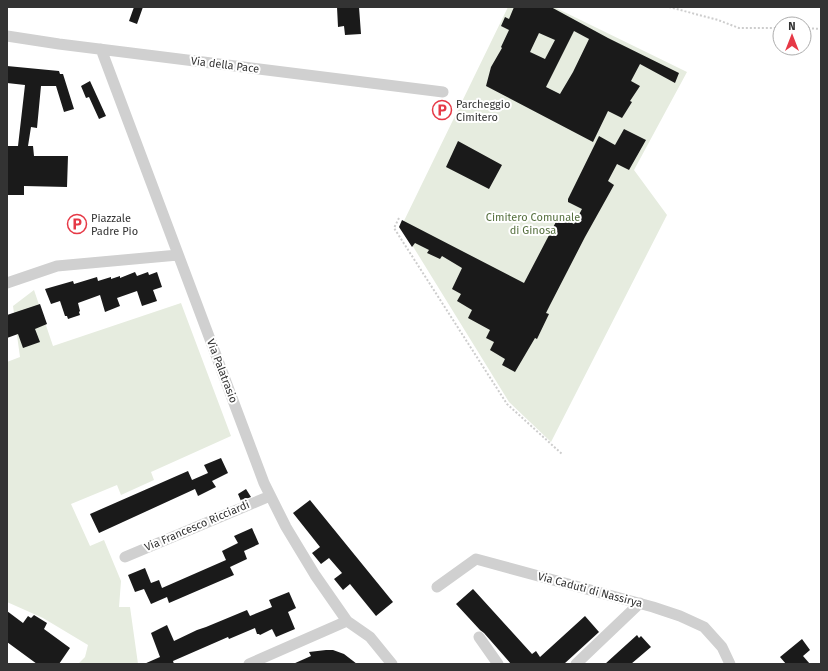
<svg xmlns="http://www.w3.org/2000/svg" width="828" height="671" viewBox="0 0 828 671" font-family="'Fira Sans',sans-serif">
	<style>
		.green { fill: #e6ecdf }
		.building { fill: #1a1a1a; fill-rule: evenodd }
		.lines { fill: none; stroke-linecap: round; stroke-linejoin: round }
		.path { stroke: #cdcdcd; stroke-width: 2; stroke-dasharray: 2 2; stroke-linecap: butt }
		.minor { stroke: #d0d0d0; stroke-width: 11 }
		.labels { text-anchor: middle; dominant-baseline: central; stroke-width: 4; stroke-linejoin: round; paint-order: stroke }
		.street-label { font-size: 11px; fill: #333; stroke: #fff }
		.poi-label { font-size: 11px; fill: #333; stroke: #fff; text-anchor: start }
		.park-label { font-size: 11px; fill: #56703f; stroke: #fff }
	</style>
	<rect width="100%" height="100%" fill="#fff"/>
	<!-- green -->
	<path class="green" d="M508 7H554L687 72 634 170 667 215 551 442 509 402 401 227Z
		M34 290 53 346 181 303 231 436 151 472 154 480 121 495 117 485 71 504 90 546 104 540 121 581 119 607H130L138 664H78L85 657 88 645 43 618 7 602V362L20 357 13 306Z"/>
	<!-- building -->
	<path class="building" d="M134 7H143L137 24 129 21Z
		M337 7H359L361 34 345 35 344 26 338 27Z
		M514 7H551L608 38 679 73 675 83 640 64 631 81 640 86 630 101 632 102 622 118 608 111 593 142 486 86 491 67 502 48 501 47 509 30 501 26 505 17 509 19ZM574 31 589 39 573 72 560 94 546 87ZM539 33 555 40 545 59 530 52Z
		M7 66 59 71 60 74H63L74 109 64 112 56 86H41L37 128 31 127 28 146H33L34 156H68L67 187 24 186V195H7V146H18L25 85 7 83Z
		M90 81 106 116 99 119 89 97 86 98 81 86Z
		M624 129 646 140 629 170 617 164 608 181 614 185 585 237 550 305 546 313 549 314 537 339 535 338 515 372 502 365 505 359 490 350 494 342 486 338 490 330 468 318 472 310 457 301 461 294 452 289 462 268 442 256 440 259 427 253 429 250 415 243 412 247 399 227 402 220 524 283 559 216 574 224 582 209 568 202V199L599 136 615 145Z
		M458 141 502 165 489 189 446 167Z
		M135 272 137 276 148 272 149 275 157 272 162 287 153 290 157 301 142 306 137 291 117 298 120 306 105 312 100 295 78 303 80 311 79 312 80 315 68 319 67 316H65L60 301 51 304 45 289 73 281 74 284 97 277 98 281 111 277V279L120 276V278Z
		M40 304 47 324 35 329 40 342 23 348 18 334 7 338V315Z
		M221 458 228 473 212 481 216 487 198 496 195 489 99 533 90 514 188 471 192 480 208 473 204 465Z
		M246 489 251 497 241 501 238 494Z
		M310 500 393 602 376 616 350 584 343 590 334 579 342 573 329 558 321 564 312 553 320 547 293 513Z
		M252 528 259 544 244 551 247 559 230 567 234 575 169 603 167 597 151 604 144 589 135 592 128 575 145 568 151 583 159 580 162 588 226 560 222 551 238 543 234 536Z
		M473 589 532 654 536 651 540 657 585 616 599 632 564 664H511L484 633 480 630 456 604Z
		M289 592 296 608 288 612 295 629 276 637 272 629 260 635 259 634H257L255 628 229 639 228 637 173 661 174 664H144L160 657 151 633 167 625 174 641 197 630 206 627 247 610 250 616 272 607 269 600Z
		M7 611 23 623 28 616 31 618 34 615 47 623 44 629 70 648 59 664H37L7 642Z
		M637 635 639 638 641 636 651 647 631 664H605Z
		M802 639 810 650 803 656 810 664H786L780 657Z
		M326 650H333L344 654 357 664H293L311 656 309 652Z"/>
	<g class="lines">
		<!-- path -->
		<path class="path" d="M669 7 718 20 739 28H780
			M804 28 821 29
			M399 218 394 228 507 404 562 454"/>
		<!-- minor -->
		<path class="minor" d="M7 36 59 44 443 92
			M101 49 264 483 286 527 315 575 347 621 370 637 392 664
			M7 283 57 266 178 255
			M125 557 270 496
			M437 587 476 559 653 607 680 616 704 627 722 647 730 664
			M479 637 498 664
			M249 664 347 621
			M576 664 640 603"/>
	</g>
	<!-- icons -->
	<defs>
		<symbol id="parking-ring" viewBox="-11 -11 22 22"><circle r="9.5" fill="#fff" stroke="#e63946" stroke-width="1.5"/><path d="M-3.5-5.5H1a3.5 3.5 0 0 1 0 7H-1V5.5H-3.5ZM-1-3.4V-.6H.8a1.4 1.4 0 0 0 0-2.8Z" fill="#e63946"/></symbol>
	</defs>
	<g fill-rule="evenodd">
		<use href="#parking-ring" x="431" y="99" width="22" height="22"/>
		<use href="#parking-ring" x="66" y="213" width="22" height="22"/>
	</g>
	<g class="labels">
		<!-- street labels -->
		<g class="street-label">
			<text transform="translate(225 65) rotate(7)">Via della Pace</text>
			<text transform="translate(222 371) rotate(69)">Via Palatrasio</text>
			<text transform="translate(197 526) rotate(-23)">Via Francesco Ricciardi</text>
			<text transform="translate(590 590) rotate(15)">Via Caduti di Nassirya</text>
		</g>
		<!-- poi labels -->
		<g class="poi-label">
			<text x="456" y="104">Parcheggio<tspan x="456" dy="13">Cimitero</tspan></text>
			<text x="91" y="218">Piazzale<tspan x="91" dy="13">Padre Pio</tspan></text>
		</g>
		<!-- park labels -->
		<g class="park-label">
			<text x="533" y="217">Cimitero Comunale<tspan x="533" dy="13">di Ginosa</tspan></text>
		</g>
	</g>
	<!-- border -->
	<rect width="828" height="671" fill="none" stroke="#333333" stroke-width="16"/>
	<!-- north arrow -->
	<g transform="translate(792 36)"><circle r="19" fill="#ffffff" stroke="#adadad"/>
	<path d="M0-3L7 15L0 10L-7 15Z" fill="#e63946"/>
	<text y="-6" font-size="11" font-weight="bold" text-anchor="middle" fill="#333333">N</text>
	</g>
</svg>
